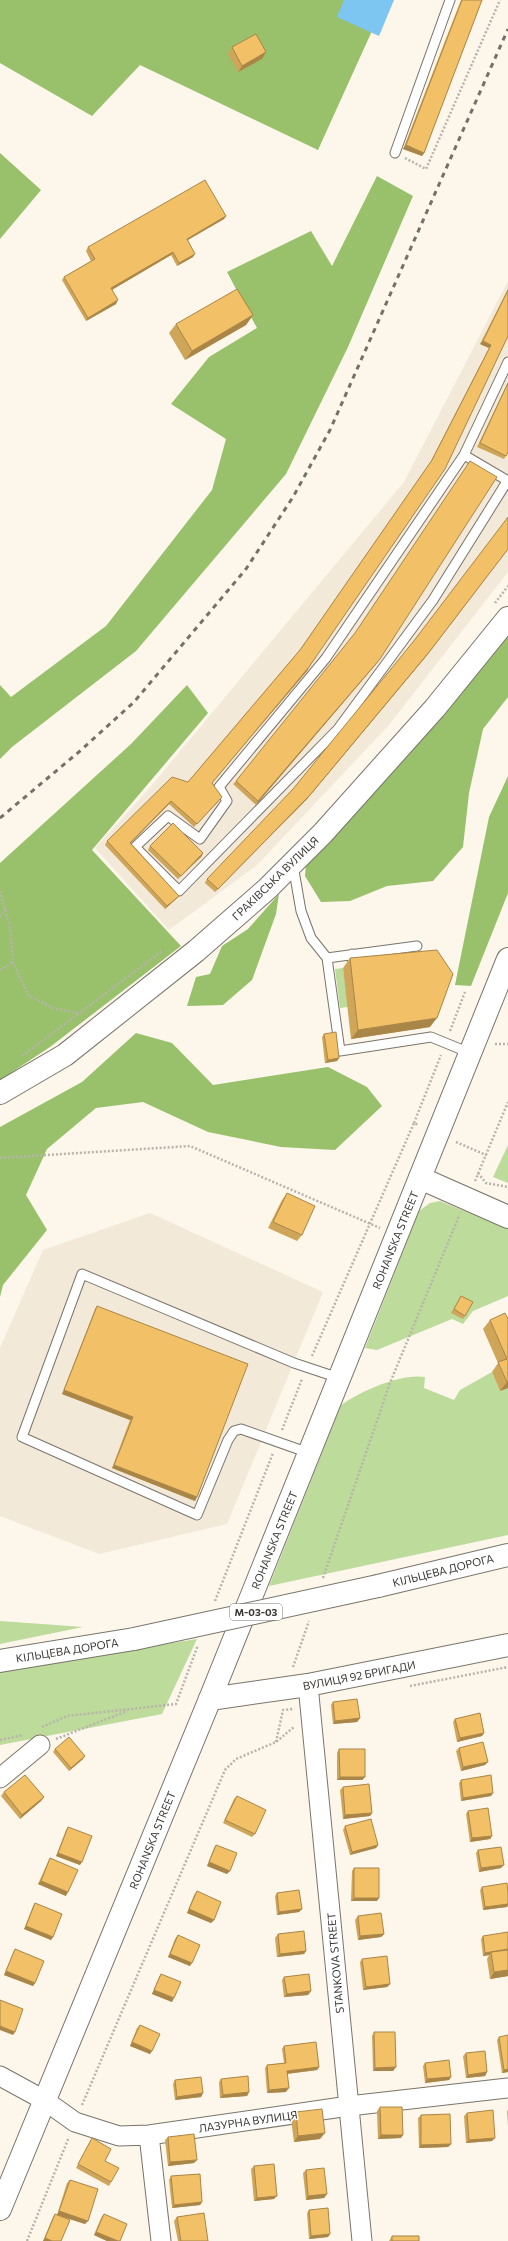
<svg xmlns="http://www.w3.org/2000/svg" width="508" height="2241" viewBox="0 0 508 2241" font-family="Commissioner,sans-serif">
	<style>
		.built { fill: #f3e9d8 }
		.green { fill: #bddb9a }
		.forest { fill: #99c06a }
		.water { fill: #7dc6f2 }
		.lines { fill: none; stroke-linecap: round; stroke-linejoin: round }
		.service-casing { stroke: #7a746b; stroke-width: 11 }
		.minor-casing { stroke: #7a746b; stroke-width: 21 }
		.tertiary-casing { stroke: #7a746b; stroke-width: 24 }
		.secondary-casing { stroke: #7a746b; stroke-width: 24 }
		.trunk-casing { stroke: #7a746b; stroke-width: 24 }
		.path { stroke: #b8b3ab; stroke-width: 2.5; stroke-dasharray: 2 2; stroke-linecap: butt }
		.service { stroke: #fff; stroke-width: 9 }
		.minor { stroke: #fff; stroke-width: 19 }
		.tertiary { stroke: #fff; stroke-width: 22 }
		.secondary { stroke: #fff; stroke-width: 22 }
		.trunk { stroke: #fff; stroke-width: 22 }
		.rail { stroke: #74716a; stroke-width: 3; stroke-dasharray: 5 5; stroke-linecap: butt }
		.trunk-bridge-casing { stroke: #7a746b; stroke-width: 24; stroke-linecap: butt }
		.trunk-bridge { stroke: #fff; stroke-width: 22 }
		.wall { fill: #cfa559 }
		.shaded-wall { fill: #a98648 }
		.building { fill: #f1c067; stroke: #a98648 }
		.labels { text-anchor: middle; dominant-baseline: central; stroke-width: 3; stroke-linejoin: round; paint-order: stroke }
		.shield { fill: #fff; stroke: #767472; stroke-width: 1 }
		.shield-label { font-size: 10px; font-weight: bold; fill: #3c3935 }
		.street-label { font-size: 11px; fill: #3c3935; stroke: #fff }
	</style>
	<rect width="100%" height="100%" fill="#fcf6eb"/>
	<!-- built -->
	<path class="built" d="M508 281V572L389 725 257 865 169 930 95 848 147 791 404 482Z
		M150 1213 323 1292 227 1524 99 1554 0 1516V1348L43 1250Z"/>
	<!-- green -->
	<path class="green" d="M343 968 348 1007 340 1008 335 969Z
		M508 1145V1183L493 1177Z
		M440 1201 508 1229V1296L473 1311 463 1324 452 1319 377 1350 365 1348 419 1211 430 1203Z
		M492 1372 500 1391 508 1388V1535L269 1586 341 1405C361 1391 401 1373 425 1377L424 1388 454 1400 460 1390Z
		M0 1621 83 1627 0 1644Z
		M197 1639 162 1714 0 1745V1671Z"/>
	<!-- forest -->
	<path class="forest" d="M0 0H386L318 150 140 65 92 116 0 63Z
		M0 153 41 190 0 239Z
		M377 176 413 196 348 347 286 474 136 651 12 747 0 759V685L11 697 106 626 212 490 226 439 171 404 209 357 257 328 227 272 311 231 332 266Z
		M508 635V697L483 729 469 793 463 847 433 881 387 886 350 901 321 902 305 876 306 864 442 717Z
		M187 685 208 713 92 850 181 946 50 1047 0 1080V863L131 744Z
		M508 776V893L471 986 455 985 489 817Z
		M279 894 276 914 252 980 223 1005 187 1006 196 977 210 974 222 946 248 929Z
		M136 1033 172 1043 213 1085 328 1067 367 1087 382 1106 335 1150 281 1147 208 1132 143 1102 96 1108 47 1149 26 1195 47 1230 3 1285 0 1297V1127L82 1082Z"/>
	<!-- water -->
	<path class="water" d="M344 0H394L379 36 337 17Z"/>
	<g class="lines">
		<defs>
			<path id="service" d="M395 153 450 0
				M508 362 464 455 326 658 219 787 227 801 200 839 168 816 135 847 179 891 338 729 433 600 508 480
				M464 455 508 481
				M293 865 301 911 311 938 327 958 340 1051 431 1037 470 1053
				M380 951 382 967
				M366 953 368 967
				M352 954 354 969
				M327 958 417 946
				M309 1453 241 1429 234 1431 228 1440 197 1515 22 1437 82 1274 294 1363 339 1378"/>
			<path id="minor" d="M308 1685 362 2241
				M0 1778 40 1745
				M0 2076 44 2100 75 2122 119 2136 149 2135 349 2106 508 2088
				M149 2135 161 2241"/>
			<path id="tertiary" d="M0 1093 65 1055 196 951 267 889 323 833 435 708 508 618
				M420 1178 508 1217
				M210 1699 308 1685 508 1645"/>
			<path id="secondary" d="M0 2209 210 1699 508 959"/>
			<path id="trunk" d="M378 1586 508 1555
				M0 1661 134 1639"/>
		</defs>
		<!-- service casing -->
		<use href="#service" class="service-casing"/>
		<!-- minor casing -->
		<use href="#minor" class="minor-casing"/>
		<!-- tertiary casing -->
		<use href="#tertiary" class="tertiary-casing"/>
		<!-- secondary casing -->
		<use href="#secondary" class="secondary-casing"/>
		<!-- trunk casing -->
		<use href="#trunk" class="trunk-casing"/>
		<!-- path -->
		<path class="path" d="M405 158 426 169 500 0
			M495 603 508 586
			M0 891 10 927 13 962 28 995 53 1008 78 1013
			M0 917 6 909
			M0 970 13 962
			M450 1031 465 992
			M495 1044H508
			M22 1056 162 951
			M414 1123 441 1055
			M456 1142 486 1155
			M0 1158 190 1146 380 1228
			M478 1173 486 1183 508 1187
			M475 1181 508 1102
			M312 1356 414 1123 419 1125
			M282 1430 302 1379
			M323 1578 390 1383 459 1216
			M215 1601 273 1453
			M293 1667 309 1621
			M410 1686 508 1667
			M42 1727 67 1716 176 1704 198 1645
			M56 1739 127 1711
			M0 1740 23 1735
			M276 1742 283 1710 293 1709
			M82 2105 225 1770 236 1759 276 1742 294 1727
			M27 2241 69 2137"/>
		<!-- service -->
		<use href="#service" class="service"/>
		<!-- minor -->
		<use href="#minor" class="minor"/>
		<!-- tertiary -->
		<use href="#tertiary" class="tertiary"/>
		<!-- secondary -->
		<use href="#secondary" class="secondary"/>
		<!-- trunk -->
		<use href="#trunk" class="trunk"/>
		<!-- rail -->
		<path class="rail" d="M0 818 80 751 134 702 246 569 293 497 330 430 508 29"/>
		<defs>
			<path id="trunk-bridge" d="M134 1639 378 1586"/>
		</defs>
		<!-- trunk-bridge casing -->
		<use href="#trunk-bridge" class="trunk-bridge-casing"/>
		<!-- trunk-bridge -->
		<use href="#trunk-bridge" class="trunk-bridge"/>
	</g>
	<!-- wall -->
	<path class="wall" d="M461 0H482L424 153 422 156 403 149Z
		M232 47 262 59 238 72 228 54Z
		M226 216 224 219 188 240 193 257 177 266 171 255 112 290 116 304 86 321 62 280 64 277 91 261 86 251 88 247Z
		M508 289V336L307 671 212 783 219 801 194 827 169 804 131 843 179 896 176 899 165 909 105 845 107 841 188 782 300 650 430 463 489 348 480 344Z
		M253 315 246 325 185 360 169 333 176 324Z
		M508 382V452L504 459 477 447Z
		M428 654 307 799 215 892 205 883 207 879Z
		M377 663 256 805 233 784 236 781Z
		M150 846 203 853 201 857 178 879 148 850Z
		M350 958 430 1027 351 1039 343 968Z
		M324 1034 339 1058 337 1061 325 1063 322 1037Z
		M287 1193 302 1235 297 1241 268 1228 282 1200Z
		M461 1296 465 1316 463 1319 451 1313Z
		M97 1306 197 1497 195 1501 112 1468 130 1420 62 1394 95 1309Z
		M508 1319V1388L500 1391 492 1372 498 1363 483 1329 490 1320Z
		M333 1702 360 1718 357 1722 333 1724 331 1705Z
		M455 1719 482 1736 457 1742 453 1722Z
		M459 1748 485 1765 461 1771 456 1751Z
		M55 1749 83 1759 69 1771 53 1752Z
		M339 1749 365 1777 362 1780H337V1753Z
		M461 1780 493 1793 491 1796 461 1801 459 1783Z
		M343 1787 372 1813 370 1816 343 1819 340 1790Z
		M4 1792 44 1797 41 1801 20 1819 1 1796Z
		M237 1796 255 1834 252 1837 223 1823 234 1799Z
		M468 1811 492 1836 490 1839 470 1842 466 1814Z
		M345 1826 378 1845 376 1848 350 1855 343 1830Z
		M68 1827 80 1865 56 1856 66 1830Z
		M216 1845 227 1874 207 1866 214 1848Z
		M478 1850 501 1868 479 1872 476 1853Z
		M50 1858 66 1896 38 1884 48 1862Z
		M354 1868 377 1901H351L352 1871Z
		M482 1887 508 1893V1906L507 1907 483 1910 480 1890Z
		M197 1891 214 1920 211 1923 187 1913 194 1895Z
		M277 1893 302 1909 299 1912 277 1915 275 1896Z
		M35 1903 53 1937 51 1940 24 1929 33 1906Z
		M358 1916 384 1934 381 1937 358 1940 355 1920Z
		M278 1934 306 1951 304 1954 277 1957 275 1938Z
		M178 1935 190 1966 168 1957 175 1939Z
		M508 1935V1976L490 1979 487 1959 489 1955 483 1956 481 1939 483 1936Z
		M15 1949 35 1983 33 1986 4 1975 13 1953Z
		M362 1959 390 1984 387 1987 363 1990 360 1962Z
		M161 1974 172 2002 152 1994 159 1977Z
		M284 1977 311 1991 308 1995 284 1997 282 1980Z
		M140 2025 152 2051 150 2054 130 2046 137 2028Z
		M374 2032 396 2067 393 2071H373L372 2036Z
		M499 2037 508 2072 502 2073 497 2040Z
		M284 2046 319 2067 317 2070 287 2074 286 2092 267 2093 265 2068 267 2065 284 2063 282 2049Z
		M466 2053 487 2072 485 2076 466 2078 463 2056Z
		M425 2063 451 2077 449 2080 425 2083 423 2066Z
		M221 2079 249 2092 247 2096 220 2098 219 2082Z
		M175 2080 203 2093 201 2097 175 2100 173 2084Z
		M380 2107 401 2138 378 2139 377 2111Z
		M508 2110V2126L507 2111Z
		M296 2112 320 2139 294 2142 291 2119Z
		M467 2113 492 2141 466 2143 464 2116Z
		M421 2115 451 2144 448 2147 419 2148 418 2118Z
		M168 2137 194 2163 168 2166 165 2140Z
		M92 2138 105 2161 111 2182 109 2186 76 2168Z
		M254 2166 274 2199 254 2201 251 2169Z
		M306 2170 327 2194 324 2198 306 2200 303 2173Z
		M171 2176 202 2202 200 2205 172 2208 169 2180Z
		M70 2180 85 2224 58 2215 61 2241H43L53 2217 55 2214 57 2215 67 2183Z
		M309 2210 330 2234 328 2237 309 2239 307 2213Z
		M104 2214 120 2241H107L94 2235 101 2218Z
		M177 2217 208 2241H178L174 2221Z
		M392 2236 419 2241H389Z"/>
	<!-- shaded-wall -->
	<path class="shaded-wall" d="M266 52 262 59 238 72 242 66Z
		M406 145 424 153 422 156 403 149Z
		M226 216 224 219 184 242 187 239Z
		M173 252 171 255 108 292 111 288Z
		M195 254 193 257 177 266 179 263Z
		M118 300 116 304 86 321 88 318Z
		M253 315 246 325 185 360 192 351Z
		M483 341 491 345 489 348 480 344Z
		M508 549 428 654 307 799 215 892Z
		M380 659 377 663 256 805 258 801Z
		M309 667 307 671 209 786 212 783Z
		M171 801 169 804 128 846 130 843Z
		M203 853 201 857 178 879 181 876Z
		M179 896 176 899 165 909 167 906Z
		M437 1018 430 1027 351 1039 358 1030Z
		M339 1058 337 1061 325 1063 328 1060Z
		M508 1381V1388L500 1391 507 1382Z
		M64 1390 133 1417 130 1420 62 1394Z
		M114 1465 197 1497 195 1501 112 1468Z
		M360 1718 357 1722 333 1724 335 1721Z
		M484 1733 482 1736 457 1742 460 1738Z
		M85 1756 83 1759 69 1771 71 1768Z
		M488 1762 485 1765 461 1771 463 1767Z
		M340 1777H365L362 1780H337Z
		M493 1793 491 1796 461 1801 463 1798Z
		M44 1797 41 1801 20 1819 22 1815Z
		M372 1813 370 1816 343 1819 345 1815Z
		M492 1836 490 1839 470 1842 472 1838Z
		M378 1845 376 1848 350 1855 352 1852Z
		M58 1853 82 1862 80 1865 56 1856Z
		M209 1862 230 1871 227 1874 207 1866Z
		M504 1865 501 1868 479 1872 481 1868Z
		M41 1881 68 1892 66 1896 38 1884Z
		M354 1898H379L377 1901H351Z
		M508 1904 507 1907 483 1910 485 1907Z
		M189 1909 214 1920 211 1923 187 1913Z
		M302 1909 299 1912 277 1915 279 1912Z
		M26 1926 53 1937 51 1940 24 1929Z
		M384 1934 381 1937 358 1940 360 1936Z
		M306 1951 304 1954 277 1957 280 1954Z
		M491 1952 489 1955 483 1956 485 1953Z
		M170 1954 192 1963 190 1966 168 1957Z
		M508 1970V1976L490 1979 494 1972Z
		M6 1971 35 1983 33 1986 4 1975Z
		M390 1984 387 1987 363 1990 366 1987Z
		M154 1990 174 1998 172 2002 152 1994Z
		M311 1991 308 1995 284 1997 287 1994Z
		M0 2026 15 2032 13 2035 0 2030Z
		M132 2042 152 2051 150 2054 130 2046Z
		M319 2067 317 2070 285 2074 287 2071Z
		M396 2067 393 2071H373L375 2068Z
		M508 2069V2072L502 2073 504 2070Z
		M487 2072 485 2076 466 2078 468 2075Z
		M451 2077 449 2080 425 2083 427 2079Z
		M289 2088 286 2092 267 2093 269 2090Z
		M249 2092 247 2096 220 2098 223 2095Z
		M203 2093 201 2097 175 2100 177 2097Z
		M325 2133 320 2139 294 2142 298 2136Z
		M381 2135H403L401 2138 378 2139Z
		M495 2138 492 2141 466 2143 469 2140Z
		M451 2144 448 2147 419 2148 421 2145Z
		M197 2160 194 2163 168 2166 170 2162Z
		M327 2194 324 2198 306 2200 308 2196Z
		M277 2196 274 2199 254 2201 257 2198Z
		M202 2202 200 2205 172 2208 174 2205Z
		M59 2211 88 2221 85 2224 57 2215Z
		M96 2232 118 2241H107L94 2235Z
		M330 2234 328 2237 309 2239 311 2236Z
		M45 2238 52 2241H43Z"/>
	<!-- building -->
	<path class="building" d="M462 0H482L424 153 406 145Z
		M256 34 266 52 242 66 232 47Z
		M205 180 226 216 187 239 195 254 179 263 173 252 111 288 118 300 88 318 64 277 95 259 88 247Z
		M237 289 253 315 192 351 176 324Z
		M508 290V336L445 469 309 667 212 783 222 797 197 824 171 801 130 843 179 896 167 906 107 841 172 777 188 782 300 650 432 460 491 345 483 341Z
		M508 383V452L506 456 480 443Z
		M470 461 497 477 380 659 258 801 236 781 355 633Z
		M508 517V549L430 651 310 795 218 889 207 879 293 789 413 642Z
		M173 823 203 853 181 876 150 846Z
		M437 950 453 974 437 1018 358 1030 350 958Z
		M336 1032 339 1058 328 1060 324 1034Z
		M287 1193 315 1206 302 1235 273 1222Z
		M461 1296 473 1302 465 1316 454 1309Z
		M97 1306 248 1364 197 1497 114 1465 133 1417 64 1390Z
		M505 1313 508 1319V1381L507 1382 498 1362 507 1359 490 1320Z
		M357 1699 360 1718 335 1721 333 1702Z
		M480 1713 484 1733 460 1738 455 1719Z
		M69 1737 85 1756 71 1768 55 1749Z
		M483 1742 488 1762 463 1767 459 1748Z
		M339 1749H365V1777H340Z
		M25 1775 44 1797 22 1815 4 1792Z
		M491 1775 493 1793 463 1798 461 1780Z
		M369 1784 372 1813 345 1815 343 1787Z
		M237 1796 266 1810 255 1834 225 1820Z
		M488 1808 492 1836 472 1838 468 1811Z
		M371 1819 378 1845 352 1852 345 1826Z
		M68 1827 92 1836 82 1862 58 1853Z
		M216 1845 237 1853 230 1871 209 1862Z
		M501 1847 504 1865 481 1868 478 1850Z
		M50 1858 78 1870 68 1892 41 1881Z
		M354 1868H379V1898H354Z
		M507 1883 508 1893V1904L485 1907 482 1887Z
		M299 1890 302 1909 279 1912 277 1893Z
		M197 1891 221 1902 214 1920 189 1909Z
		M35 1903 62 1914 53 1937 26 1926Z
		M381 1913 384 1934 360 1936 358 1916Z
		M304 1931 306 1951 280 1954 278 1934Z
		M508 1932V1949L485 1953 483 1936Z
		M178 1935 200 1945 192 1963 170 1954Z
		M15 1949 44 1961 35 1983 6 1971Z
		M508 1950V1970L494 1972 491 1952Z
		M387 1956 390 1984 366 1987 362 1959Z
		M161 1974 181 1982 174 1998 154 1990Z
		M309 1974 311 1991 287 1994 284 1977Z
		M0 2000 23 2009 15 2032 0 2026Z
		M140 2025 160 2034 152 2051 132 2042Z
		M374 2032H395L396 2067 375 2068Z
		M508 2035V2069L504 2070 499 2037Z
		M316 2042 319 2067 287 2071 289 2088 269 2090 267 2065 286 2063 284 2046Z
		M485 2051 487 2072 468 2075 466 2053Z
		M449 2060 451 2077 427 2079 425 2063Z
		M248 2076 249 2092 223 2095 221 2079Z
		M201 2077 203 2093 177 2097 175 2080Z
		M380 2107H402L403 2135H381Z
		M322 2109 325 2133 298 2136 296 2112Z
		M493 2110 495 2138 469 2140 467 2113Z
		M450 2114 451 2144 421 2145V2115Z
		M194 2134 197 2160 170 2162 168 2137Z
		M92 2138 111 2149 105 2161 119 2168 111 2182 78 2164Z
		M274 2164 277 2196 257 2198 254 2166Z
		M324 2168 327 2194 308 2196 306 2170Z
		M200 2174 202 2202 174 2205 171 2176Z
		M70 2180 98 2189 88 2221 59 2211Z
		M328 2208 330 2234 311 2236 309 2210Z
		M204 2213 208 2241H181L177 2217Z
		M55 2214 70 2220 61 2241H52L45 2238Z
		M104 2214 127 2224 120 2241H118L96 2232Z
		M392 2236H419V2241H392Z"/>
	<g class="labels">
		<!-- shield labels -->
		<rect class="shield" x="230" y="1604" width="52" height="16" rx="3"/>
		<g class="shield-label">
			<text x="256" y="1612">М-03-03</text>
		</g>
		<!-- street labels -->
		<g class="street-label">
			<text transform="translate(275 878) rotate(-44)">ГРАКІВСЬКА ВУЛИЦЯ</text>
			<text transform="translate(395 1240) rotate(-68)">ROHANSKA STREET</text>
			<text transform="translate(274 1540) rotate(-68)">ROHANSKA STREET</text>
			<text transform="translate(443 1570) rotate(-14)">КІЛЬЦЕВА ДОРОГА</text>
			<text transform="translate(67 1650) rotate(-9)">КІЛЬЦЕВА ДОРОГА</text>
			<text transform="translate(359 1675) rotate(-11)">ВУЛИЦЯ 92 БРИГАДИ</text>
			<text transform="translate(152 1840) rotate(-68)">ROHANSKA STREET</text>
			<text transform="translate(335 1963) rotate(-95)">STANKOVA STREET</text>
			<text transform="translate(248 2121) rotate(-8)">ЛАЗУРНА ВУЛИЦЯ</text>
		</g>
	</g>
</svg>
